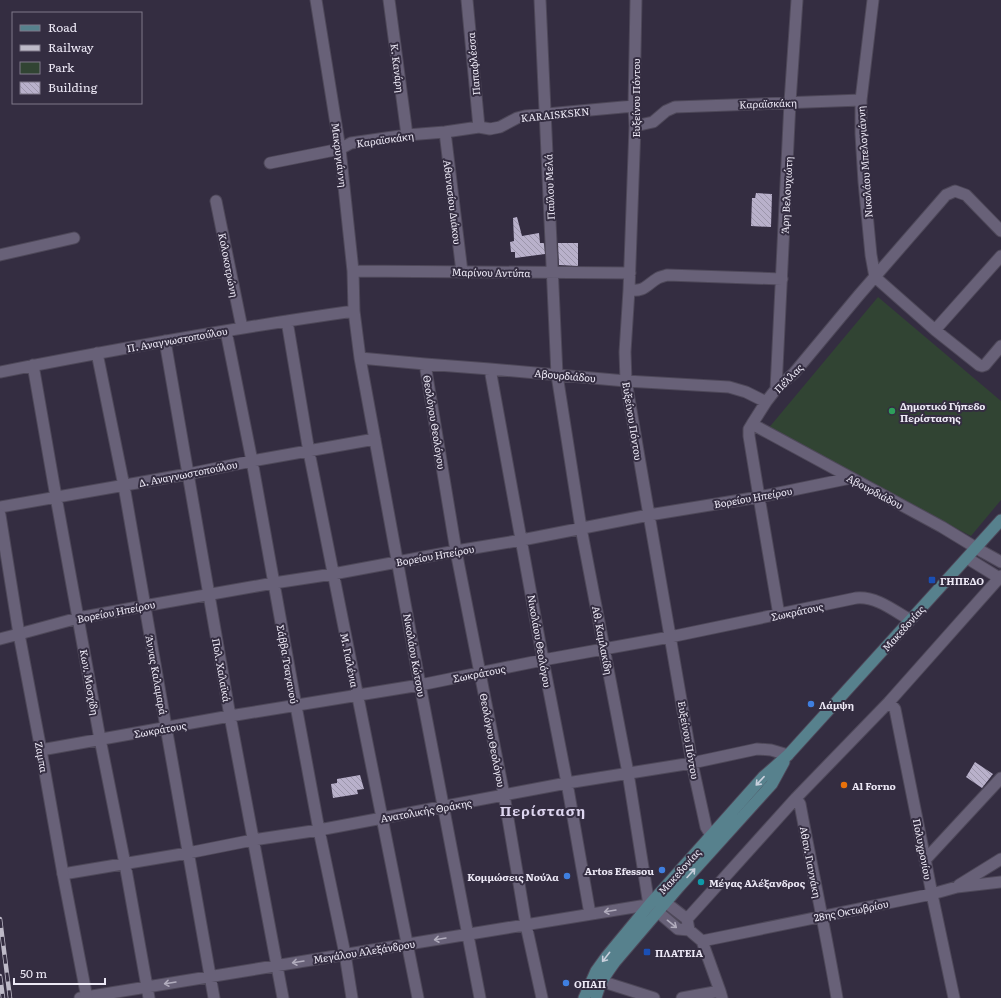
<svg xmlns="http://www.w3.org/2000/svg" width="1001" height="998" viewBox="0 0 1001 998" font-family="Literata,serif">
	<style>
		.green { fill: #314433 }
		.building { fill: url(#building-back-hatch) }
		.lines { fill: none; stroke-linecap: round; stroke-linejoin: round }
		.minor-casing { stroke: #4e4859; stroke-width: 13 }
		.tertiary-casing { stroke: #4e4859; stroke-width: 13 }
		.secondary-casing { stroke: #4e4859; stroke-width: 13 }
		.minor { stroke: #686178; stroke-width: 11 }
		.tertiary { stroke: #686178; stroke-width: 11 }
		.secondary { stroke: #57818d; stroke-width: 11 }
		.rail-casing { stroke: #bebac8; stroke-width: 4.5 }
		.rail { stroke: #342d41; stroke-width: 3; stroke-dasharray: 9; stroke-linecap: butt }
		.oneway { stroke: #c8cfdc }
		.oneway2 { stroke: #b1acbd }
		.leisure-dot { fill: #2e9e5b; stroke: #342d41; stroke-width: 1.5 }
		.transit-dot { fill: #1a4fb4; stroke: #342d41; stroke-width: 1.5 }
		.shop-dot { fill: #3f7fe0; stroke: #342d41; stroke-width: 1.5 }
		.food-dot { fill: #e8710a; stroke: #342d41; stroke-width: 1.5 }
		.culture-dot { fill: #0f9aa8; stroke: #342d41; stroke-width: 1.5 }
		.labels { text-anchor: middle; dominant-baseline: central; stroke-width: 4; stroke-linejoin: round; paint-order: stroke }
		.street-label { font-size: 10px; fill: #ede9f6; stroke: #342d41 }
		.poi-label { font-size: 10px; font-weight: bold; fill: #ede9f6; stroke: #342d41; text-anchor: start }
		.district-label { font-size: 14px; font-weight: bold; letter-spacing: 1px; fill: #ddd5ef; stroke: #342d41 }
	</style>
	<defs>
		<pattern id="building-back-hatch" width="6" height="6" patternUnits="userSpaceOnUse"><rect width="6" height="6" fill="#b9b1cb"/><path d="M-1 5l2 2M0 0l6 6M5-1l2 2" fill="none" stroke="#9c96ab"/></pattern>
	</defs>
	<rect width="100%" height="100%" fill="#342d41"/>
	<!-- green -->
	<path class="green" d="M878 297 1001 401V500L971 536 799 448 767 430Z"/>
	<!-- building -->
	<path class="building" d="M756 193 772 194 771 227 751 226 752 198H755Z
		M517 217 522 236 539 233 540 243H544L545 254 515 258V252H511L510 242 514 241 513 218Z
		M558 243H578V266L559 265Z
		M975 762 993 774 982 788 966 777Z
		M360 775 364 789 357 790 358 794 333 798 331 784 337 783V779Z"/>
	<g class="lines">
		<defs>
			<path id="minor" d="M316 0 340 149 353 271 354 311 360 358 420 685 480 998
				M389 0 407 135
				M467 0 479 127
				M540 0 557 375 581 528 628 773 649 905
				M636 0 634 106 635 126 629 290 625 352 626 381 649 515 692 763 706 827 711 835
				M873 0 861 100V134L864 182 871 255 875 277
				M635 126 653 122 666 111 675 107 861 100
				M445 132 462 272
				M270 163 340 149 351 143 407 135 445 132 479 127 490 129 500 127 517 118 525 116 634 106
				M216 201 242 328
				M0 255 74 238
				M353 271 630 273
				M875 277 935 330 979 365 982 366 985 365 1001 346
				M629 290C645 292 646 285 658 278 660 277 664 276 667 275L782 279
				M287 321 309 452 418 998
				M935 330 1001 256
				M226 331 252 461 296 706 319 830 345 954 352 998
				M165 341 230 716 283 998
				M97 353 124 486 166 727 214 998
				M360 358 425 364 490 369 626 381 729 387 746 392 766 402
				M425 364 456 551 504 795 526 925 542 998
				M33 365 56 497 100 739 125 864 149 998
				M490 369 543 660 567 783 590 914
				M0 372C117 349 235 328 354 311
				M776 389 790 102 797 0
				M752 424 942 527 983 552 1001 562
				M0 507 188 474 252 461 375 439
				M967 558 1001 579
				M779 615 759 497 749 436V429L752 424 766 402 776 389 794 373 859 295 946 195 955 191 966 195 1001 231
				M19 634 78 618 144 606 274 583 333 574 456 551 522 540 649 515 759 497 851 478
				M889 702 895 709 933 899 954 998
				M41 750 230 716 420 685 543 660 670 637 856 598C876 596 893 610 910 620
				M796 798 800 804C812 869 826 933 837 998
				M925 860 1001 778
				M63 874 188 853 253 840 319 830 567 783 692 763 757 749 771 750 788 755
				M959 885 1001 859
				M651 906 678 929 689 930 702 941 720 991 722 998
				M687 919 796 798 889 702 1001 576
				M702 941 932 894 957 887 1001 882
				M610 984 654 998
				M80 998 665 902 687 919 689 930
				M682 998 720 991"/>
			<path id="tertiary" d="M0 515 19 634 41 750 63 874 87 998
				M0 639 19 634"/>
			<path id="secondary" d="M584 998 596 971 606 957 649 905 763 777 788 755 1001 520
				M596 998C599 984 607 973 615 962L679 887 772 784 784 762"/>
		</defs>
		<!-- minor casing -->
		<use href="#minor" class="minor-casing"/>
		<!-- tertiary casing -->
		<use href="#tertiary" class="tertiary-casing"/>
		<!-- secondary casing -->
		<use href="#secondary" class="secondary-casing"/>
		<!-- minor -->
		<use href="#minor" class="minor"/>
		<!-- tertiary -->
		<use href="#tertiary" class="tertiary"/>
		<!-- secondary -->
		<use href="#secondary" class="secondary"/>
		<defs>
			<path id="rail" d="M0 919 10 998
				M0 976 3 998"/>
		</defs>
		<!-- rail casing -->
		<use href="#rail" class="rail-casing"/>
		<!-- rail -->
		<use href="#rail" class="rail"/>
	</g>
	<!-- one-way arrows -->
	<defs><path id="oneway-shaft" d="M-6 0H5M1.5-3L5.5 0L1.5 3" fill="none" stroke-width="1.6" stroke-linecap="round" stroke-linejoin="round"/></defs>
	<g class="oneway">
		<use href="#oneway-shaft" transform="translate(760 781) rotate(133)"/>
		<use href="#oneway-shaft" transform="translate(691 873) rotate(-48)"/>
		<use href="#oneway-shaft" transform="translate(606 957) rotate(128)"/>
	</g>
	<g class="oneway2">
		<use href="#oneway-shaft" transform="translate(610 911) rotate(171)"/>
		<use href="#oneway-shaft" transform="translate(672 924) rotate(39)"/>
		<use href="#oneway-shaft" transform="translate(440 939) rotate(171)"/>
		<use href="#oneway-shaft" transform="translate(298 962) rotate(171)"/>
		<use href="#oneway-shaft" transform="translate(170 983) rotate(171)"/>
	</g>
	<!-- markers -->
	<circle class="leisure-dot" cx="892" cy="411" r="4"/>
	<g class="transit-dot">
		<rect x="928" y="576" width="8" height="8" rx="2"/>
		<rect x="643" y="948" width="8" height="8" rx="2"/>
	</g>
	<g class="shop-dot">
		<circle cx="811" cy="704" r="4"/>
		<circle cx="662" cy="870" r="4"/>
		<circle cx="567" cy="876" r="4"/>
		<circle cx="566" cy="983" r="4"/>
	</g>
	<circle class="food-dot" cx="844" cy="785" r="4"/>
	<circle class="culture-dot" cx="701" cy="882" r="4"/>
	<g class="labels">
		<!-- street labels -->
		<g class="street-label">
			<text transform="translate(473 64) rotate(-95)">Παπαφλέσσα</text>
			<text transform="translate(398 68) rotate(83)">Κ. Κανάρη</text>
			<text transform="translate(635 98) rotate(-90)">Ευξείνου Πόντου</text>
			<text transform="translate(768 103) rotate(-2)">Καραϊσκάκη</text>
			<text transform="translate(555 114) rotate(-6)">KARAISKSKN</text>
			<text transform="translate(385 139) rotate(-8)">Καραϊσκάκη</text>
			<text transform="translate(340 155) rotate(83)">Μακρυγιάννη</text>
			<text transform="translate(864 162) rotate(-94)">Νικολάου Μπελογιάννη</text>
			<text transform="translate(549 187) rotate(-92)">Παύλου Μελά</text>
			<text transform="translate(786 195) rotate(-87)">Άρη Βελουχιώτη</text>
			<text transform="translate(453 202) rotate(83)">Αθανασίου Διάκου</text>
			<text transform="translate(229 265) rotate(79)">Κολοκοτρώνη</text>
			<text transform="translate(491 272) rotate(1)">Μαρίνου Αντύπα</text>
			<text transform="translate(177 339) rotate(-10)">Π. Αναγνωστοπούλου</text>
			<text transform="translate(565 375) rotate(5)">Αβουρδιάδου</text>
			<text transform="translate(788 378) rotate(-46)">Πέλλας</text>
			<text transform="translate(633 421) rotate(81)">Ευξείνου Πόντου</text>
			<text transform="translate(435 422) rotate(81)">Θεολόγου Θεολόγου</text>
			<text transform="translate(188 473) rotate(-11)">Δ. Αναγνωστοπούλου</text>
			<text transform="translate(875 491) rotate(28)">Αβουρδιάδου</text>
			<text transform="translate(753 497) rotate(-10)">Βορείου Ηπείρου</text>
			<text transform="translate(435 555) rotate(-10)">Βορείου Ηπείρου</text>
			<text transform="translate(116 611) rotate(-11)">Βορείου Ηπείρου</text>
			<text transform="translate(797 611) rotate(-12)">Σωκράτους</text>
			<text transform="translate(903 628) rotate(-48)">Μακεδονίας</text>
			<text transform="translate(603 640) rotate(79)">Αθ. Καμλακίδη</text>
			<text transform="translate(540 641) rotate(80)">Νικολάου Θεολόγου</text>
			<text transform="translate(415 655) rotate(80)">Νικολάου Κώτσου</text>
			<text transform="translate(350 660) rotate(79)">Μ. Γιαλένια</text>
			<text transform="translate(288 664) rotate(80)">Σάββα Τσαγανού</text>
			<text transform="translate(222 670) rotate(80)">Πολ. Χαλαϊκά</text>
			<text transform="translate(479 673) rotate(-11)">Σωκράτους</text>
			<text transform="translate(157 675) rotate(80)">Άννας Καλαμαρά</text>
			<text transform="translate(90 682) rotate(80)">Κων. Μοσχίδη</text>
			<text transform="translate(160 729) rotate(-10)">Σωκράτους</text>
			<text transform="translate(493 740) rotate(79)">Θεολόγου Θεολόγου</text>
			<text transform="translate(689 740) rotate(80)">Ευξείνου Πόντου</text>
			<text transform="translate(42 757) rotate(80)">Ζαμπα</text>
			<text transform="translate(426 810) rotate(-10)">Ανατολικής Θράκης</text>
			<text transform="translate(923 849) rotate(79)">Πολυχρονίου</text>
			<text transform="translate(811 862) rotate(79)">Αθαν. Γιαννάκη</text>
			<text transform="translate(679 871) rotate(-48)">Μακεδονίας</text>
			<text transform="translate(851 910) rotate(-11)">28ης Οκτωβρίου</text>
			<text transform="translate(364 951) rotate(-9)">Μεγάλου Αλεξάνδρου</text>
		</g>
		<!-- poi labels -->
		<g class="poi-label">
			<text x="900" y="405">Δημοτικό Γήπεδο<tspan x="900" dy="12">Περίστασης</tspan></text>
			<text x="940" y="580">ΓΗΠΕΔΟ</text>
			<text x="819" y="704">Λάμψη</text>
			<text x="852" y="785">Al Forno</text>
			<text x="654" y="870" text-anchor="end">Artos Efessou</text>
			<text x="559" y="876" text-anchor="end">Κομμώσεις Νούλα</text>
			<text x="709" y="882">Μέγας Αλέξανδρος</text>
			<text x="655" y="952">ΠΛΑΤΕΙΑ</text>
			<text x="574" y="983">ΟΠΑΠ</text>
		</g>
		<!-- district labels -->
		<g class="district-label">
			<text x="543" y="810">Περίσταση</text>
		</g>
	</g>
	<!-- legend -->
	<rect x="12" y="12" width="130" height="92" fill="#342d41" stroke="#7e7889"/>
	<rect x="20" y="25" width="20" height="6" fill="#57818d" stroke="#7e7889"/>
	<text x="48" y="32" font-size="12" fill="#ede9f6">Road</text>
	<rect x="20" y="45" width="20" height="6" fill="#bebac8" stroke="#7e7889"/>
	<text x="48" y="52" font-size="12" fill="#ede9f6">Railway</text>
	<rect x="20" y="62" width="20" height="12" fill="#314433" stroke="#7e7889"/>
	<text x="48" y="72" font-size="12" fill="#ede9f6">Park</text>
	<rect x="20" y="82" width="20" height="12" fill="url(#building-back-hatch)" stroke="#7e7889"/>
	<text x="48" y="92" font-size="12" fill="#ede9f6">Building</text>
	<!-- scale -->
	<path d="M14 978v6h91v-6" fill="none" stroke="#ede9f6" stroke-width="2"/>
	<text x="20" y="978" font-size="12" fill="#ede9f6" stroke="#342d41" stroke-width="3" paint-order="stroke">50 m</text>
</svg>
